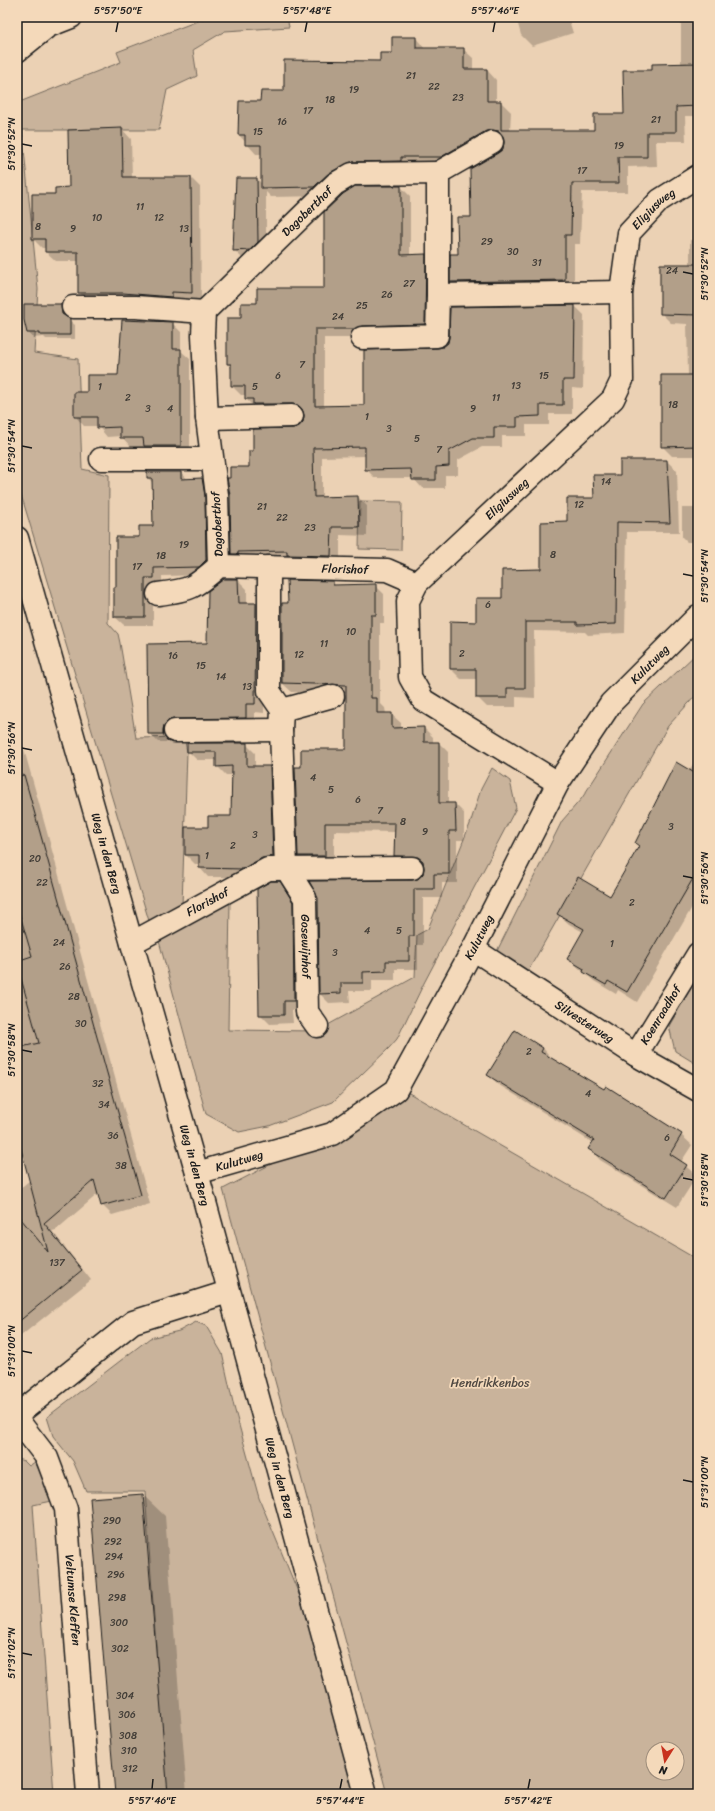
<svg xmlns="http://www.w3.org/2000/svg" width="715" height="1811" viewBox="0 0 715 1811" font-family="Sriracha,sans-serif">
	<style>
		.green { fill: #c9b39b; stroke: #72685c; fill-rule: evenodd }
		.shadow { fill: #0003 }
		.building { fill: #b29f89; stroke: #1c1c1c }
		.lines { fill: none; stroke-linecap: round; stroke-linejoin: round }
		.street-casing { stroke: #1c1c1c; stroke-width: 25 }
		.secondary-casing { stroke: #1c1c1c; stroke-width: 25 }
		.street { stroke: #f4d9ba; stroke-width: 22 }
		.secondary { stroke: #f4d9ba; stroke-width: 22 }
		.ticks { fill: none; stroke: #1c1c1c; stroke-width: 1.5 }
		.labels { text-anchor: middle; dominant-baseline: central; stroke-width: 3.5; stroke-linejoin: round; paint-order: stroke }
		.number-label { font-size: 10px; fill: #423d37 }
		.street-label { font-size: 12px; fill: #1c1c1c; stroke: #f4d9ba }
		.park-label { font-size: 12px; fill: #504942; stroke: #f4d9ba }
		.neatline { fill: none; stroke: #1c1c1c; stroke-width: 1.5 }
		.ticks-label { font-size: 10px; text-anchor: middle; fill: #1c1c1c }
	</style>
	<rect width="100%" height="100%" fill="#ebd1b4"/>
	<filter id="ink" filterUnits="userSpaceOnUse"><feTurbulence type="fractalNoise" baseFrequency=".025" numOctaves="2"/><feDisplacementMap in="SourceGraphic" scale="8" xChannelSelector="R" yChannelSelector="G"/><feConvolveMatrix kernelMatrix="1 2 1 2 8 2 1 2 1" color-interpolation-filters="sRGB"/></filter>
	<g filter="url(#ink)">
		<!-- green -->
		<path class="green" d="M208 17H287L289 27 225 31 193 50 197 76 167 90 159 130H22L38 289 34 353 78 359 82 469 109 475 108 623 118 634 120 643 136 738 184 737 187 752 182 905 149 921 23 501 17 484V103L121 62 117 52Z
			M360 501 402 502 401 550 359 549Z
			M698 652V693L668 726 528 971 496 953 562 821 582 798 643 704Z
			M492 768 510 781 516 808 424 983 397 1039 389 1048 333 1102 269 1126 239 1132 206 1114 159 941 230 900 228 1030 317 1031 415 977 417 935 428 929 470 824 481 789Z
			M698 976V1065L675 1051 669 1026Z
			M409 1093 698 1260V1794H387L223 1189ZM653 1749H677V1773H653Z
			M196 1322 206 1326 222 1353 234 1407 259 1498 308 1616 356 1794H162L156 1646 145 1491H86L73 1461 53 1436 47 1417 150 1338 179 1331Z
			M17 1459 24 1461 29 1466 35 1462 49 1489 52 1501 33 1505 54 1794H17Z"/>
		<!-- shadow -->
		<path class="shadow" d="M516 17H568L573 33 532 46 521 35Z
			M681 17H698V116H685L686 141H656L657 166 628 167V192H582L580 244H574V290L461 292 452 282 459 255 472 218 499 154 503 149 505 139H503L496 140 451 166 361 171 324 196 271 197 266 192V251L243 259 234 250 257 179 262 184V154H256L239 135 261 103 285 92 381 62 416 38 425 49H463L473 58V70H487L496 80V102H501L511 112 510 131H595L625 115 653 71 681 65Z
			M122 129 131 139 132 178H191L200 187 201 301H88L79 292V261H56L46 252V248H42L33 239 56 195 71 188Z
			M401 187 410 196V255H425L434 264 433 333 363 338H324V407L365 406 437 350 575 306 584 315 583 389 572 388V414H549V425H526V436H502V447H482L458 460V475H445V488H422L413 478H375L366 469V456L322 457V498L358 497 367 506V536L340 535V565L241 562 232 553 231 478 250 468 254 452 299 427 304 423 305 413 255 408 246 399V395H241L232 386V369L228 364 242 319 258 304 325 289Z
			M690 240H698V456H672L662 446 688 376 687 324 671 323 661 313 690 265Z
			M61 305 66 311 67 318 75 325V339H46L44 337 33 338 28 332Z
			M172 323 181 332V351L190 359V455H154L146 447H131L121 436 107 437 98 426H84L75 416 88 393 119 376Z
			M667 461 677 471 679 532H627L625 633 588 635 585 632 534 631 535 698 516 697V707H487L477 697V679H461L451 669 477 623 503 599 542 570 568 522 621 476Z
			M181 472 188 480 202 479 211 488 208 575 162 576V587H153V625H124L115 617 117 588 140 538 154 527 153 483 148 478Z
			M682 508H698V542H687L682 537Z
			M238 580 247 589V604H256L265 613 264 713 255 712V726L173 734 172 742H158L149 733 208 644Z
			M332 582 336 586 375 585 384 594V623H380V703L385 708 386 714H391L401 723V729L424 728 433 737V743H439L448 752V804H455L464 813V840H457V883H442V898H423V945H418V969H395V980H372V991H349L350 1002 329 1003 320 994 412 882 418 880 424 875 425 865 404 864 395 855V832L334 831V865H308L299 856 302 768 347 750V693L292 692 282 683Z
			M17 724 150 1204 112 1215 102 1205 99 1193 56 1230 52 1231 91 1280 17 1339V1191L30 1180 17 1131Z
			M246 744 255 753V767H269L278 776 282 865 251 877H208L200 868V864H195L186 855 209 828 232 817 233 775H226L217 766V760H197L188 751Z
			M695 761 698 763V897L637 1002 618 990 616 994 594 981 568 959 583 932 569 924 558 914 611 897Z
			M279 882 289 892 301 912 303 1010H292L293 1023 270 1024 260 1014Z
			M515 1032 543 1048 553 1060 681 1135 692 1145 681 1162 697 1176 677 1207 600 1160 590 1149 593 1143 499 1085 489 1075Z
			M143 1495 165 1516 187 1794H116L91 1499Z"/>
		<!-- building -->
		<path class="building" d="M392 37H416V48H464V69H487V101H501V130H594V114H624L623 70H652V64L698 63V106L676 107V132H647V157H618L619 183H572L571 235H565V280L450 282V254H458L457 217H471L470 169 498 153 503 149 504 142 503 136 499 131 492 130 486 131 441 157H401V161L351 162 329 173 314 187 261 188V145H245V135H238L239 101H260L261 91H284V60L380 61V53H392Z
			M122 128 123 177H191L192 293 172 292V297L123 293H78V252H45V239H32V194H55V188L69 187 68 130Z
			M236 178H257L258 242 250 250 233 251Z
			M355 186H401V255L426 254 425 324 362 326 354 329H315V406L364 405V350L437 348 443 347 448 343 449 337 450 307 575 305 574 380H563V405H540V416L517 417V427H494V438H473L449 451V466L436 467V480H412L411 469 365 470V447L313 448 314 497 358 496 359 527H332L331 556 287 555V551L238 552V554H231L230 495 227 478H230V467H249V451H253V429L293 428 299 426 303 422 304 415 302 409 298 405 292 404H253V399H245V386H231V364H227V318H241V303H257V288H324V212L343 194Z
			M660 264H698V315L660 314Z
			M24 304H61L62 314 70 319V335H40V333H27L24 320Z
			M122 320 173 322V349H181V446H144L143 438H120V427L97 428V417H74V392H87V375H118Z
			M661 375H698V446L661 447Z
			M620 460H667L670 523 617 522 616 624 577 625V622H525V688H507V698H476V669H450V621L476 622V598H502V570L541 569V522L567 521V498H594L593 475H620Z
			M147 472H181V479L202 478 205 496 206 560 199 567 154 568V578H145V617H114V587H116V537H139V526H153L152 478H147Z
			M224 579H238L239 603H256L255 704H246V718L174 719 169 720 164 725 163 734H148L147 644 207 643 208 591Z
			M287 580 333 581V585L376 584V615H371V698H377V713H392V728L424 727V742H439V803H455L456 831H449V874H434V889H414V936H409V961H386V971L363 972V983H341V993L319 994 318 898 309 881 412 880 418 879 423 874 424 868 423 861 418 857 394 856 395 823H325V856H298L295 767H301V749H346V685L282 683V603H288Z
			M187 743H247V766H270L273 856 262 858 242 869 199 868V855H185V827H208V816H231L232 766 216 767V752H187Z
			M676 762 698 775V870L627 992 608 981 606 985 583 972 584 969 567 959 584 929 557 914 578 877 610 896 639 846 635 843Z
			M24 775 141 1195 101 1206 94 1180 44 1223 82 1270 17 1323V1214L48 1252 17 1134V1048L39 1043 17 964V961L32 956 17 905V776Z
			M271 881H280L293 902 294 1001H284V1015H259L257 889Z
			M515 1030 543 1048 541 1052 604 1089 606 1086 682 1134 670 1154 687 1165 666 1198 588 1149 594 1140 487 1075Z
			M143 1494 168 1794H115L90 1498Z"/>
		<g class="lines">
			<defs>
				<g id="street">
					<path d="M438 173 492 142"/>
					<path d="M73 307H136L204 312"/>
					<path d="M362 338 437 336 438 295"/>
					<path d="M207 418 292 416"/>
					<path d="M101 459H211"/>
					<path id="s1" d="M17 538 197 1173 366 1794"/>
					<path id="s2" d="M219 566 217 495 207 418 203 335 204 312 335 184 352 174 438 173V295L621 292"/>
					<path id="s3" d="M269 567V691L282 710 281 730 286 868 305 898 307 1012 317 1026"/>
					<path id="s4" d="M158 594C191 590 194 588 219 566L387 570 417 583"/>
					<path d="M282 710 333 696"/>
					<path d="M175 731 281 730"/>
					<path id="s5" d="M558 783 423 700 410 677 408 601 417 583 613 399 622 380 621 292 629 233 660 200 698 176"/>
					<path id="s6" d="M132 943 268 869 412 868"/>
					<path id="s7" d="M473 949 636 1055 698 1090"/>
					<path id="s8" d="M636 1055 698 954"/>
					<path id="s9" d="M197 1173 332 1134 396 1090 473 949 558 783 611 703 698 616"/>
					<path d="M17 1415 133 1322 228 1292"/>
					<path id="s10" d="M17 1419 47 1458 66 1509 88 1794"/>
				</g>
				<path id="secondary" d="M17 30 48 26 71 17
					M17 51 48 26"/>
			</defs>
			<!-- street casing -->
			<use href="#street" class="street-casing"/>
			<!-- secondary casing -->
			<use href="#secondary" class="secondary-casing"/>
			<!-- street -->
			<use href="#street" class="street"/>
			<!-- secondary -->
			<use href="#secondary" class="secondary"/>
		</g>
	</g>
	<!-- ticks -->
	<path class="ticks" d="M116 32 118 22M305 32 307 22M493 32 495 22M22 144 32 146M683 272 693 274M22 446 32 448M683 574 693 576M22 748 32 750M683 876 693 878M22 1050 32 1052M683 1178 693 1180M22 1351 32 1353M683 1480 693 1482M22 1653 32 1655M152 1789 153 1779M340 1789 342 1779M528 1789 530 1779"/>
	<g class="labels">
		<!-- number labels -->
		<g class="number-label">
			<text x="411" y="76">21</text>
			<text x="434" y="87">22</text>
			<text x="354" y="90">19</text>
			<text x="458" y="98">23</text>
			<text x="330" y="100">18</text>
			<text x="308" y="111">17</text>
			<text x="656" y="120">21</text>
			<text x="282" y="122">16</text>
			<text x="258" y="132">15</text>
			<text x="619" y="146">19</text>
			<text x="582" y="171">17</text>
			<text x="140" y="207">11</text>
			<text x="97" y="218">10</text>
			<text x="159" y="218">12</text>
			<text x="38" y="227">8</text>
			<text x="73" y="229">9</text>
			<text x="184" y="229">13</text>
			<text x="487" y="242">29</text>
			<text x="513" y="252">30</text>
			<text x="537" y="263">31</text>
			<text x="672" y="271">24</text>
			<text x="409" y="284">27</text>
			<text x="387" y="295">26</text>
			<text x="362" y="306">25</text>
			<text x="338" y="317">24</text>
			<text x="302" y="365">7</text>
			<text x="278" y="376">6</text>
			<text x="544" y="376">15</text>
			<text x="516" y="386">13</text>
			<text x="100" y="387">1</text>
			<text x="255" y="387">5</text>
			<text x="128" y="398">2</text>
			<text x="496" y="398">11</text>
			<text x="673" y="405">18</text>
			<text x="148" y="409">3</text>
			<text x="170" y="409">4</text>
			<text x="473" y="409">9</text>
			<text x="367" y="417">1</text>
			<text x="389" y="429">3</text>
			<text x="417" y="439">5</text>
			<text x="439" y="450">7</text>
			<text x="606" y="482">14</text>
			<text x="579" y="505">12</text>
			<text x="262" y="507">21</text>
			<text x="282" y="518">22</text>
			<text x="310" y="528">23</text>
			<text x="184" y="545">19</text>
			<text x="553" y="555">8</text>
			<text x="161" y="556">18</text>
			<text x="137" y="567">17</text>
			<text x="488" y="605">6</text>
			<text x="351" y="632">10</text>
			<text x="324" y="644">11</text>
			<text x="462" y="654">2</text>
			<text x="299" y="655">12</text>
			<text x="173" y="656">16</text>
			<text x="201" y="666">15</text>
			<text x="221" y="677">14</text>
			<text x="247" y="687">13</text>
			<text x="313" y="778">4</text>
			<text x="331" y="790">5</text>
			<text x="358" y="800">6</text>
			<text x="380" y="811">7</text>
			<text x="403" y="822">8</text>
			<text x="671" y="827">3</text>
			<text x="425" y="832">9</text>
			<text x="255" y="835">3</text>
			<text x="233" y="846">2</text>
			<text x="207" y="856">1</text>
			<text x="35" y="859">20</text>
			<text x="42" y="883">22</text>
			<text x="632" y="903">2</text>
			<text x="367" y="931">4</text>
			<text x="399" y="931">5</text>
			<text x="59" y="943">24</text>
			<text x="612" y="944">1</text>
			<text x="335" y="953">3</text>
			<text x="65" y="967">26</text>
			<text x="74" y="997">28</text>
			<text x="81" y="1024">30</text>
			<text x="529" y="1052">2</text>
			<text x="98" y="1084">32</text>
			<text x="588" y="1094">4</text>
			<text x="104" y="1105">34</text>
			<text x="113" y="1136">36</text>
			<text x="667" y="1138">6</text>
			<text x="121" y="1166">38</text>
			<text x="57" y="1263">137</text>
			<text x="112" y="1521">290</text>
			<text x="113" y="1542">292</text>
			<text x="114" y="1557">294</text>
			<text x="116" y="1575">296</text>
			<text x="117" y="1598">298</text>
			<text x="119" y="1623">300</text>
			<text x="120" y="1649">302</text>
			<text x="125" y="1696">304</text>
			<text x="127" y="1715">306</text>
			<text x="128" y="1736">308</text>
			<text x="129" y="1751">310</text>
			<text x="130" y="1769">312</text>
		</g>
		<!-- street labels -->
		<g class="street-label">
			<text stroke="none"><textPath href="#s5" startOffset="753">Eligiusweg</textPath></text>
			<text stroke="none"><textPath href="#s2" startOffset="399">Dagoberthof</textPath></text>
			<text stroke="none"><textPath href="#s5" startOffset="404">Eligiusweg</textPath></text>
			<text transform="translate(217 524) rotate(-93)">Dagoberthof</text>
			<text stroke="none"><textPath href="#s4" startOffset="195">Florishof</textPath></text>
			<text stroke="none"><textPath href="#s9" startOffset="716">Kulutweg</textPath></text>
			<text stroke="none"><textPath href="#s1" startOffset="328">Weg in den Berg</textPath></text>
			<text stroke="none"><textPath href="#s6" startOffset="86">Florishof</textPath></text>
			<text stroke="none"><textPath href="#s9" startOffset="392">Kulutweg</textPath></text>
			<text stroke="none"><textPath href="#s3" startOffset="389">Gosewijnhof</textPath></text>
			<text stroke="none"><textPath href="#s8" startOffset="47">Koenraadhof</textPath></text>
			<text stroke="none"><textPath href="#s7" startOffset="133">Silvesterweg</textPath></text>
			<text stroke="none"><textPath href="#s9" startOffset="44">Kulutweg</textPath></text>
			<text stroke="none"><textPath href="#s1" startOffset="652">Weg in den Berg</textPath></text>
			<text stroke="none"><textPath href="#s1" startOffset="976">Weg in den Berg</textPath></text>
			<text stroke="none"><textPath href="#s10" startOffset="195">Veltumse Kleffen</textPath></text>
		</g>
		<!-- park labels -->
		<g class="park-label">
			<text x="490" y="1383">Hendrikkenbos</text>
		</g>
	</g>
	<!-- margin -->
	<rect width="715" height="1811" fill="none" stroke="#f4d9ba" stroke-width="44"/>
	<!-- north arrow -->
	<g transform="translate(665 1761) rotate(191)"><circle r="19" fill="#f4d9ba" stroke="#9e8d7b"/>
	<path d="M0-3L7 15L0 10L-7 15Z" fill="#c8321e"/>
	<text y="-6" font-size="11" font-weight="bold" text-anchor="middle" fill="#1c1c1c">N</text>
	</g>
	<rect x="22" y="22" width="671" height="1767" class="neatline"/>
	<g class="ticks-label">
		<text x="118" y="14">5°57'50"E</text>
		<text x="307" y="14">5°57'48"E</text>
		<text x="495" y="14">5°57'46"E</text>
		<text transform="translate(11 144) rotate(-90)" y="4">51°30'52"N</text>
		<text transform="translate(704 274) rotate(-90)" y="4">51°30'52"N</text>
		<text transform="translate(11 446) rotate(-90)" y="4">51°30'54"N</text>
		<text transform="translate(704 576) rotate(-90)" y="4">51°30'54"N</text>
		<text transform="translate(11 748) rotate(-90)" y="4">51°30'56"N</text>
		<text transform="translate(704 878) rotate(-90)" y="4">51°30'56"N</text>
		<text transform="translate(11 1050) rotate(-90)" y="4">51°30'58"N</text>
		<text transform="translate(704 1180) rotate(-90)" y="4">51°30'58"N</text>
		<text transform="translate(11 1351) rotate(-90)" y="4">51°31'00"N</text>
		<text transform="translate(704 1482) rotate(-90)" y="4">51°31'00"N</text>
		<text transform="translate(11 1653) rotate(-90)" y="4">51°31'02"N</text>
		<text x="152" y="1804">5°57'46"E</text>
		<text x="340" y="1804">5°57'44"E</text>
		<text x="528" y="1804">5°57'42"E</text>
	</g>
</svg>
